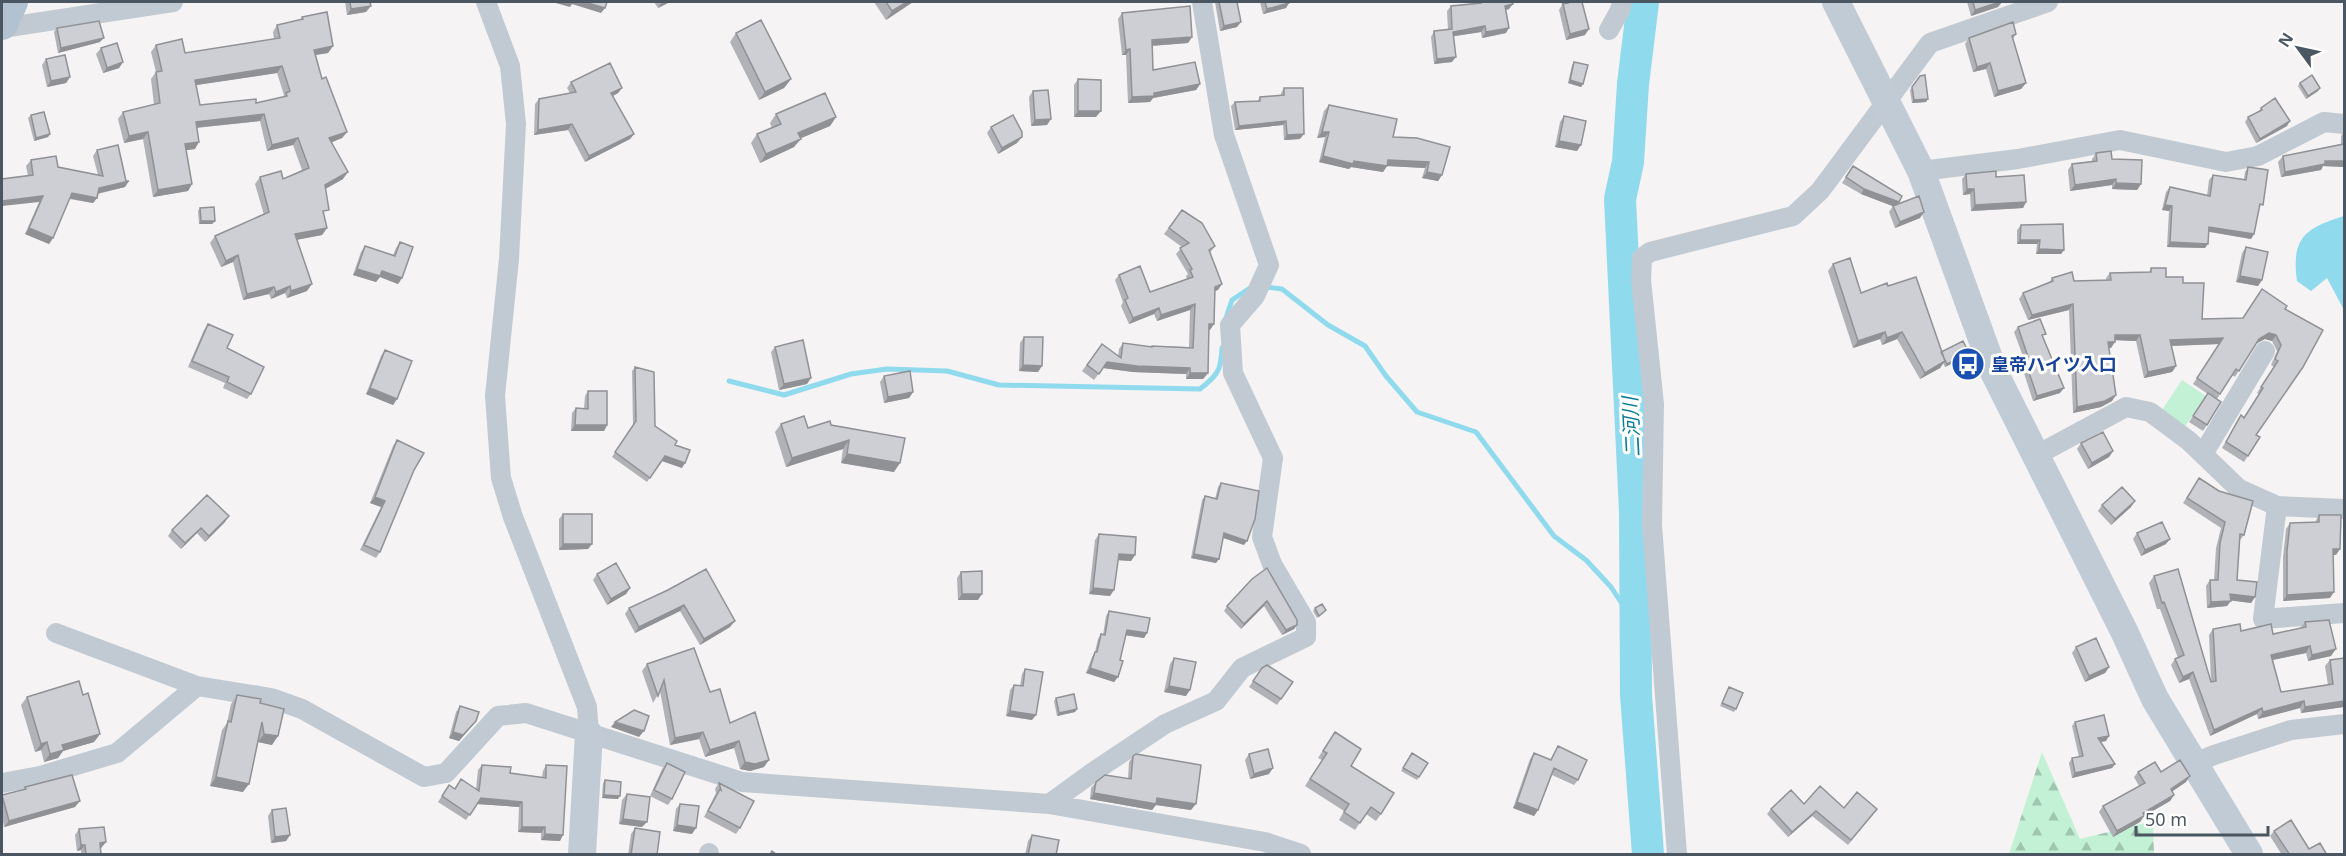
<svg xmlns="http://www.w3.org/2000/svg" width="2346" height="856" viewBox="0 0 2346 856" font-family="'Noto Sans','Noto Sans JP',sans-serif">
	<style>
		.green { fill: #c3f1d5 }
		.forest { fill: url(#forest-firs) }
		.water { fill: #90daee }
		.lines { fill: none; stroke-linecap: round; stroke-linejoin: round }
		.stream { stroke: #90daee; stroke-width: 5 }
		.river { stroke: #90daee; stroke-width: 32 }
		.street { stroke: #c1cad2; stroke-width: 20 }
		.secondary { stroke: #c1cbd6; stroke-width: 28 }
		.primary { stroke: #b3c2d1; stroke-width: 32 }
		.wall { fill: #b0b2b7; fill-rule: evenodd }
		.shaded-wall { fill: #909195 }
		.building { fill: #cdcfd5; stroke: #909195; stroke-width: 1.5; fill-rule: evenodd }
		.labels { text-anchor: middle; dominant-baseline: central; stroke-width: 6; stroke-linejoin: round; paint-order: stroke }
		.transit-label { font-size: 18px; font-weight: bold; fill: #164399; stroke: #fff; text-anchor: start }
		.water-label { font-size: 20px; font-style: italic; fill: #0c7c9b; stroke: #fff }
	</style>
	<defs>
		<pattern id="forest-firs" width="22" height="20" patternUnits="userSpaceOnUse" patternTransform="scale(1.5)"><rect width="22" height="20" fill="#c3f1d5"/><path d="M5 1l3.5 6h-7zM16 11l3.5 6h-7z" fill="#a0c6b0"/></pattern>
	</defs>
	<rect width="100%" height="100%" fill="#f5f3f3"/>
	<!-- green -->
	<path class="green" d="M2182 380 2206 396 2181 432 2158 416Z"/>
	<!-- forest -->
	<path class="forest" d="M2042 752 2080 839 2153 821 2154 854H2009Z"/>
	<!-- water -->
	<path class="water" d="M2344 216V310L2327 278 2311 291 2297 281C2291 238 2305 228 2344 216Z"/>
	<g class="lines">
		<!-- stream -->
		<path class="stream" d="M1265 287 1282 289 1328 325 1365 346 1386 376 1417 412 1476 432 1554 536 1586 560 1611 587 1636 625
			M1226 318 1232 300 1253 286
			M729 381 784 395 851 374 887 369 947 371 999 385 1200 389C1218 375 1221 370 1222 348"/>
		<!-- river -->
		<path class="river" d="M1643 2 1633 84 1628 162 1620 199 1635 512 1636 695 1648 854"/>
		<!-- street -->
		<path class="street" d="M486 2 510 66 516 124 509 259 495 396 501 478 513 517 587 707 589 734
			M2 28 173 2
			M1609 30 1620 10 1622 2
			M1921 171 2018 159 2120 140 2226 162 2258 156 2324 122 2344 124
			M2203 454 2265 351
			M2035 456 2126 407 2150 412 2189 441 2239 489 2277 506 2344 509
			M2277 506 2263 619 2344 613
			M56 633 197 686 271 698 302 709 424 777 446 773 498 716 526 713 742 782 1049 804 1265 842 1301 854
			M2195 763 2214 755 2291 730 2344 724
			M2 783 40 776 117 753 197 686
			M1049 804 1096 770 1165 724 1216 701 1242 668 1306 637V622L1272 564 1262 537 1273 458 1233 373 1230 325 1255 296 1269 265 1224 135 1202 2
			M709 854V853
			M1677 854 1652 525 1654 404 1641 280 1642 258 1650 252 1793 216 1820 191 1930 43 2048 2"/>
		<!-- secondary -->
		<path class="secondary" d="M1836 2 1921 171 1994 372 2124 631 2155 699 2249 854
			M582 854 589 734"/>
		<!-- primary -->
		<path class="primary" d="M2 24 12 2"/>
	</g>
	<!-- wall -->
	<path class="wall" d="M345 2H370L366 12 347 15Z
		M654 2H670L658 8Z
		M874 2H913L886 20Z
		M1215 2H1237V27L1220 31Z
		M1260 2H1289L1286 8 1263 14Z
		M1477 2H1512L1509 9 1506 10V33L1482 38 1481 32 1454 36 1452 62 1434 64 1431 37 1434 31 1448 30 1447 11 1451 6 1477 3Z
		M1561 2H1582L1585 35 1566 40 1559 10 1562 5Z
		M1967 2H2002L1998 7 1971 16Z
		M1122 13 1192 37 1188 43 1152 46 1153 70 1200 84 1196 90 1153 98 1150 102 1128 103 1126 55H1122L1118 19Z
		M302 17 333 46 328 53 315 55 322 79 347 132 342 138 332 142 343 179 325 189 324 216 327 228 322 235 296 240 307 291 287 298 285 293 271 299 269 294 243 300 233 262 221 267 210 243 215 236 264 215 255 184 260 177 283 179 302 170 293 145 267 151 260 121 197 128 195 149 186 150 192 184 188 191 153 197 143 139 124 143 118 119 123 112 154 105 151 79 156 72 151 52 156 45 185 53 274 39 273 32 277 25 300 20ZM277 73 284 95 283 97 256 103 200 105 196 85Z
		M57 28 100 42 58 53 54 32Z
		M736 33 791 79 784 88 759 100 730 42Z
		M2016 34 2013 39 2026 83 2021 89 1994 97 1986 69 1973 72 1965 44 1969 38Z
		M101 48 123 62 119 68 103 73 96 54Z
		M46 59 70 77 66 83 47 87 42 65Z
		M1574 62 1583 84 1581 87 1568 83 1572 65Z
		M1920 76 1926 102 1912 103 1910 90Z
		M1078 79 1096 117H1074V85Z
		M571 82 622 88 618 93 613 96 634 134 630 139 585 162 568 130 534 135 535 104 539 99 570 93 567 88Z
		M2300 83 2320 88 2318 91 2306 99 2298 86Z
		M1284 88 1300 139 1284 140 1283 125 1235 130 1231 106 1235 102H1257L1260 97 1281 95V93Z
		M1033 91 1047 125 1031 126 1029 97Z
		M1329 105 1393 137 1417 138 1442 175 1438 181 1422 178 1425 168 1387 166 1383 172 1351 167 1349 169 1319 162 1325 137 1317 138 1324 111Z
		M2261 108 2287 126 2256 143 2245 122 2248 117 2258 112Z
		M776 114 836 117 830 126 800 138 794 147 760 163 751 143 757 134 772 128 770 123Z
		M31 115 50 134 48 137 34 141 28 118Z
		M1564 116 1577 151 1555 147 1560 122Z
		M991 127 1017 143 998 154 987 133Z
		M2344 131V167L2323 166 2321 170 2281 177 2278 162 2283 156 2341 144V136Z
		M97 150 125 187 98 194 97 198 93 203 69 199 53 238 49 244 25 234 39 202 28 176 26 166 31 160 58 167 98 175 93 156Z
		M2096 153 2112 159 2141 184 2137 190 2112 189V185L2070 191 2068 170 2072 164 2092 161V159Z
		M1853 166 1899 202 1897 204 1920 218 1895 228 1889 212 1893 206 1861 194 1842 183Z
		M2248 167 2259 209 2254 234 2251 239 2209 232 2205 248 2167 247 2169 211 2162 210 2166 192 2170 187 2207 196 2209 180 2213 175 2244 179 2245 172Z
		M1966 174 2026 202 2023 208 1971 211 1970 194 1963 195 1962 179Z
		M200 208 215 221 212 224H199L198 211Z
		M1182 210 1215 246 1210 253 1218 290 1215 291 1214 324 1209 330 1208 373 1203 379H1186V374L1133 372 1103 368 1094 380 1082 371 1102 344 1118 356 1119 349 1123 343 1150 347 1152 346 1189 347 1190 310 1157 321 1154 314 1129 324 1121 306 1123 302 1115 280 1119 275 1150 292 1187 279 1186 276 1188 274 1176 254 1182 247 1164 234Z
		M2021 225 2064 250 2061 254H2036L2037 244H2017V230Z
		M400 242 402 278 398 284 380 277 376 282 353 275 361 252 365 246 393 255 396 248Z
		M2246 247 2262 280 2258 286 2236 282 2242 253Z
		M1833 264 1861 293 1888 286 1941 352 1969 353 1967 356 1945 367 1943 363 1940 368 1920 379 1897 339 1882 345 1880 339 1853 348 1828 271Z
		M2151 268 2166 277 2183 283 2202 319 2243 318 2285 309 2323 330 2256 435 2260 437 2244 462 2222 448 2237 421 2241 415 2244 417 2259 394 2257 393 2274 367 2271 365 2277 351 2272 341 2265 339 2256 344 2235 377 2232 375 2217 399 2207 425 2203 431 2189 422 2208 394 2193 384 2219 344 2172 346 2176 366 2172 372 2144 378 2136 341 2115 340 2111 348H2109L2112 401 2101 407 2073 413 2069 310 2028 320 2019 299 2023 293 2049 283 2052 278 2074 281 2106 280V278L2110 273 2149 272Z
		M208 324 251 394 247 399 223 388 225 383 188 367 204 330Z
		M2018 327 2043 337 2060 393 2033 401 2021 364 2024 359 2014 332Z
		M1024 337 1038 372 1019 371 1020 343Z
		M775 347 807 384 779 390 771 352Z
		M385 350 397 399 393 405 366 394 381 356Z
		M635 367 655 426 675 445 682 468 662 461 647 482 612 457 633 425 632 371Z
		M884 376 913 392 909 398 884 403 880 382Z
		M588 391 607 425 604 431H571L572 413 576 408H584L585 396Z
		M781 424 808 428 831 425 894 472 841 463 843 449 786 467 775 432Z
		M397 440 414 470 380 552 376 558 360 550 381 507 370 503 393 446Z
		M2081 443 2113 451 2109 457 2088 469 2077 449Z
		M2199 478 2244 535 2240 540 2237 580 2255 597 2251 603 2231 600 2227 606 2207 608 2206 586 2210 580H2214L2216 548 2221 528 2183 503Z
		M1221 483 1244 545 1223 538 1216 563 1191 558 1202 500 1205 496 1215 499 1218 487Z
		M2102 505 2131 507 2111 525 2098 511Z
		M563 514 592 544 588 549 559 550V519Z
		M2319 515 2336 555H2333L2330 598 2283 601V557L2286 529 2290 523 2315 522Z
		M225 522 205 542 197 533 181 549 168 536 172 530Z
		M2137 533 2166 544 2141 556 2133 539Z
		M1099 534 1135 555 1131 561 1118 560 1110 596 1089 594 1095 540Z
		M1267 568 1297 625 1294 629 1282 635 1264 606 1241 629 1224 611 1227 606Z
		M961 572 978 600H958L957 578Z
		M597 574 630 588 626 594 607 605 593 580Z
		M2154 576 2211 681 2209 635 2213 629 2273 634 2300 628 2305 622 2331 656 2308 661 2306 653 2273 660 2281 692 2328 685 2325 666 2330 660 2344 707 2301 713 2300 708 2258 719 2257 714 2210 736 2189 679 2179 683 2171 665 2175 659 2178 658 2160 609H2157L2149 583Z
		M668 590 730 627 700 645 680 611 635 633 625 614 629 608Z
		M1315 608 1326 610 1317 618 1313 611Z
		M1109 611 1147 633 1144 638 1126 635 1120 660 1118 677 1114 682 1086 673 1092 657 1095 652 1098 639 1101 634 1103 635 1106 616Z
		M2076 647 2109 667 2105 673 2085 682 2072 653Z
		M1174 658 1186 696 1164 692 1170 664Z
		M647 664 710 692 730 723 764 767 750 771 740 769 734 748 705 757 699 739 670 745 660 691 653 703 642 671Z
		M1262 668 1293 682 1277 705 1249 687Z
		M1025 669 1032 720 1006 716 1010 690 1014 685 1020 686 1022 674Z
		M1729 687 1736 709 1734 712 1720 706Z
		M83 695 100 734 94 742 63 751 58 758 44 762 41 750 35 752 21 705 27 697Z
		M237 695 260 703 272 745 258 742 243 792 210 786 222 730 227 723 231 704Z
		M1056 698 1077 709 1075 712 1057 716 1054 701Z
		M460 706 472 726 459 741 449 738 456 712Z
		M2075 722 2106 741 2100 742 2115 764 2112 768 2072 778 2069 763 2072 758 2079 757 2072 726Z
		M1335 732 1351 766 1381 814 1376 821 1366 814 1355 830 1339 820 1344 811 1305 786 1322 760 1318 758Z
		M1558 746 1578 780 1574 785 1552 775 1538 810 1534 816 1513 808 1530 759 1534 753 1550 760Z
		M1412 753 1428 763 1417 780 1401 771Z
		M1249 754 1269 774 1250 779 1245 760Z
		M1133 756 1191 810 1156 805 1152 810 1090 799 1091 788 1096 782 1128 778 1129 762Z
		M667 763 672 799 668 805 650 796 662 769Z
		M482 765 510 773 542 777 543 771 546 765 560 841 541 840V833L518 832 519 807 477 804 466 820 438 802 449 785 455 789H476L478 770Z
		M2138 772H2161L2186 782 2172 791 2174 795 2170 801 2144 816 2140 822 2113 837 2099 812 2103 806 2139 786 2134 777Z
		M605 780 618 799 602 798 603 783Z
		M719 783 740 828 736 834 704 817 716 793 715 789Z
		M25 787 75 807 4 827 2 815V795L23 790Z
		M627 794 642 827 619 824 622 800Z
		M680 804 692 834 673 831 676 809Z
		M1804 804 1844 808 1877 809 1848 845 1812 816 1788 837 1767 814 1771 809Z
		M272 810 290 835 286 841 271 843 268 816Z
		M635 828 657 855H628L631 834Z
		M79 829 106 842 101 848V855H81V850L77 851 75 835Z
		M2274 831 2309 849 2327 855H2282L2270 836Z
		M1032 835 1056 855H1025L1028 841Z"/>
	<!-- shaded-wall -->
	<path class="shaded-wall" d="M552 2H584L605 8 601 13 572 4 570 7Z
		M662 2H670L658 8Z
		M907 2H913L886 20 892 11Z
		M2000 2H2002L1998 7 1971 16 1975 10Z
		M1289 3 1286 8 1263 14 1267 9Z
		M1513 4 1509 9 1502 11 1505 6Z
		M371 6 366 12 347 15 351 9Z
		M1241 22 1237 27 1220 31 1224 26Z
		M1485 26 1481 32 1449 37 1453 32Z
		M1509 28 1506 33 1482 38 1486 32Z
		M1589 29 1585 35 1566 40 1570 34Z
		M1192 37 1188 43 1148 46 1152 40Z
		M104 38 100 42 58 53 61 48Z
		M333 46 328 53 309 56 314 50Z
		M1130 49 1126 55H1122L1126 50Z
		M1456 57 1452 62 1434 64 1437 59Z
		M123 62 119 68 103 73 107 68Z
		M1990 63 1986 69 1973 72 1977 67Z
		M282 66 277 73 190 86 195 80Z
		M70 77 66 83 47 87 51 81Z
		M791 79 784 88 759 100 765 92Z
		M1570 80 1583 84 1581 87 1568 83Z
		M2026 83 2021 89 1994 97 1998 91Z
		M1200 84 1196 90 1153 98 1150 102 1128 103 1132 97Z
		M622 88 618 93 607 99 611 93Z
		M2320 88 2318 91 2306 99 2308 96Z
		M1928 99 1926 102 1912 103 1914 100Z
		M1078 111H1101L1096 117H1074Z
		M264 114 260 121 191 128 196 122Z
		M836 117 830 126 792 142 798 133Z
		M1051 119 1047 125 1031 126 1035 120Z
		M1286 121 1283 125 1235 130 1239 126Z
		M2290 121 2287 126 2256 143 2260 139Z
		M572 124 568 130 534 135 538 130Z
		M148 132 143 139 124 143 129 136Z
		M347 132 342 138 325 145 329 138Z
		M1322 132H1329L1325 137 1317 138Z
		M50 134 48 137 34 141 36 138Z
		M634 134 630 139 585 162 589 156Z
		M1304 134 1300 139 1284 140 1287 135Z
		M1022 137 1017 143 998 154 1002 148Z
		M298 138 293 145 267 151 272 145Z
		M801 139 794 147 760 163 766 154Z
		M1559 141 1581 145 1577 151 1555 147Z
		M199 142 195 149 181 151 185 144Z
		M1323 156 1354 161 1388 160 1429 162 1425 168 1387 166 1383 172 1351 167 1349 169 1319 162Z
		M2325 161H2344V167L2323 166 2321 170 2281 177 2285 172Z
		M348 172 343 179 320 192 325 185Z
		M1427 172 1442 175 1438 181 1422 178Z
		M2116 179 2112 185 2070 191 2075 185Z
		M129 181 125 187 95 194 99 188Z
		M2116 183 2141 184 2137 190 2112 189Z
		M192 184 188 191 153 197 158 190Z
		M1864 189 1899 202 1895 207 1861 194Z
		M1967 189H1974L1970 194 1963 195Z
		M72 193 97 198 93 203 68 198Z
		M43 196 39 202 2 206V201Z
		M2026 202 2023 208 1971 211 1975 205Z
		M2165 205 2172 206 2169 211 2162 210Z
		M1924 212 1920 218 1895 228 1900 222Z
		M201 221H215L212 224H199Z
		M2209 227 2254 234 2251 239 2206 231Z
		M29 228 53 238 49 244 25 234Z
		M327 228 322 235 290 241 295 234Z
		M2020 240H2040L2037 244H2017Z
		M2170 242 2208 244 2205 248 2167 247Z
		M2039 249 2064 250 2061 254H2036Z
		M238 255 233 262 221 267 226 261Z
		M357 269 382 271 402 278 398 284 380 277 376 282 353 275Z
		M2240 276 2262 280 2258 286 2236 282Z
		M312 284 307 291 287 298 291 291Z
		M1222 284 1218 290 1211 292 1215 287Z
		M290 286 285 293 271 299 276 292Z
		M274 287 269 294 243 300 247 294Z
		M1195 304 1190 310 1157 321 1161 315Z
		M2073 304 2069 310 2028 320 2032 315Z
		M1159 308 1154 314 1129 324 1133 318Z
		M1209 324H1214L1210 330 1205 329Z
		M1885 332 1880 339 1853 348 1858 341Z
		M1902 332 1897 339 1882 345 1887 338Z
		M2269 333 2276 335 2272 341 2265 339 2255 344 2259 339Z
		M2115 335H2140L2136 341 2111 340Z
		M2223 338 2219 344 2166 346 2170 340Z
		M2108 342H2115L2111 348H2104Z
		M1969 353 1967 356 1945 367 1947 364Z
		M1945 361 1940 368 1920 379 1925 373Z
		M1107 362 1190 368 1186 374 1133 372 1103 368Z
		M1023 365 1042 366 1038 372 1019 371Z
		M2176 366 2172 372 2144 378 2148 372Z
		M1190 373H1208L1203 379H1186Z
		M811 378 807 384 779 390 784 384Z
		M370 388 397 399 393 405 366 394Z
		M2064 388 2060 393 2033 401 2037 396Z
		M913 392 909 398 884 403 888 397Z
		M2116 395 2112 401 2101 407 2073 413 2077 407Z
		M575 425H607L604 431H571Z
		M849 440 843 449 786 467 792 458Z
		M2113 451 2109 457 2088 469 2092 463Z
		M847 454 900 463 894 472 841 463Z
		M665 456 685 463 682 468 662 461Z
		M375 497 385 501 381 507 370 503Z
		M2135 501 2131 507 2111 525 2115 519Z
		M229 516 225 522 205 542 209 536Z
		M201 528 197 533 181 549 185 543Z
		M1224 533 1247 541 1244 545 1221 537Z
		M2170 539 2166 544 2141 556 2145 550Z
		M563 544H592L588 549 559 550Z
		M2333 549H2340L2336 555H2329Z
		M1119 554 1135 555 1131 561 1115 560Z
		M1194 554 1219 559 1216 563 1191 558Z
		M630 588 626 594 607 605 611 599Z
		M1093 588 1114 590 1110 596 1089 594Z
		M2334 592 2330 598 2283 601 2287 595Z
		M962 594H982L978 600H958Z
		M2230 594 2255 597 2251 603 2227 600Z
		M1267 601 1264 606 1241 629 1244 624Z
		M2231 601 2227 606 2207 608 2211 602Z
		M684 605 680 611 635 633 639 627Z
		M735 621 730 627 700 645 704 639Z
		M1297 625 1294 629 1282 635 1286 630Z
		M1127 630 1147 633 1144 638 1124 635Z
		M2310 646 2306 653 2267 661 2271 655Z
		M2336 649 2331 656 2308 661 2312 655Z
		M2109 667 2105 673 2085 682 2089 676Z
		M1090 668 1118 677 1114 682 1086 673Z
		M2193 672 2189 679 2179 683 2183 677Z
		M1169 686 1190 690 1186 696 1164 692Z
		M2304 701 2300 708 2258 719 2263 712Z
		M2344 701V707L2301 713 2305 707Z
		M2262 708 2257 714 2210 736 2214 730Z
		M1077 709 1075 712 1057 716 1059 713Z
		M1010 711 1036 715 1032 720 1006 716Z
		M476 721 459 741 449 738 453 732Z
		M615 722 644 731 639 737 611 727Z
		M703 732 699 739 670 745 675 738Z
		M100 734 94 742 63 751 58 758 44 762 50 754 62 745Z
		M264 734 278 736 272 745 258 742Z
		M2109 736 2106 741 2095 743 2098 738Z
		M739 741 734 748 705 757 710 750Z
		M47 742 41 750 35 752 41 744Z
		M769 760 764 767 750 771 740 769 745 762Z
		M2115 764 2112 768 2072 778 2075 773Z
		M1273 768 1269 774 1250 779 1254 774Z
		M2190 776 2186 782 2167 795 2171 789Z
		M216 777 249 784 243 792 210 786Z
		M1094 793 1157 798 1196 804 1191 810 1156 805 1152 810 1090 799Z
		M604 795 620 796 618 799 602 798Z
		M2174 795 2170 801 2144 816 2140 822 2113 837 2117 831 2143 813Z
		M481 798 522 802 519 807 477 804Z
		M80 801 75 807 4 827 9 821Z
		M1517 802 1538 810 1534 816 1513 808Z
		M1816 811 1812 816 1788 837 1792 832Z
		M623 819 647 822 642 827 619 824Z
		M677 825 696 828 692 834 673 831Z
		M522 827H545L541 833 518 832Z
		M545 834 563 835 560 841 541 840Z
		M290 835 286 841 271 843 275 837Z
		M106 842 101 848 96 849 100 843Z
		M81 845H85L81 850 77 851Z"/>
	<!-- building -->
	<path class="building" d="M350 2H370L371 6 351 9Z
		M584 2H607L605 8Z
		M886 2H907L892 11Z
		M1219 2H1237L1241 22 1224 26Z
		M1265 2H1289V3L1267 9Z
		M1481 2H1512L1513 4 1505 6 1509 28 1486 32 1485 26 1453 32 1456 57 1437 59 1434 31 1452 29 1451 6 1481 3Z
		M1567 2H1582L1589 29 1570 34 1563 4 1568 3Z
		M1973 2H2000L1975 10Z
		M1190 6 1192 37 1152 40 1153 70 1195 62 1200 84 1154 93V96L1132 97 1130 49 1126 50 1122 13Z
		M327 12 333 46 314 50 322 79 326 77 347 132 329 138 348 172 325 185 329 210 323 211 327 228 295 234 312 284 291 291 290 286 276 292 274 287 247 294 238 255 226 261 215 236 269 212 260 177 281 171 283 179 309 168 298 138 272 145 264 114 196 122 199 142 185 144 192 184 158 190 148 132 129 136 123 112 160 103 156 72 162 71 156 45 182 39 185 53 280 38 277 25 303 19 302 17ZM282 66 290 91 286 93 287 96 256 103V99L200 105 195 80Z
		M761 20 791 79 765 92 736 33Z
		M99 21 104 38 61 48 57 28Z
		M2013 22 2016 34 2012 36 2026 83 1998 91 1990 63 1977 67 1969 38Z
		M117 43 123 62 107 68 101 48Z
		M65 55 70 77 51 81 46 59Z
		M1574 62 1588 65 1583 84 1570 80Z
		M610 63 622 88 611 93 634 134 589 156 572 124 538 130 539 99 576 92 571 82Z
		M1925 75 1928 99 1914 100 1912 87 1920 76Z
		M2312 75 2320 88 2308 96 2300 83Z
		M1078 79 1101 80V111H1078Z
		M1284 88H1303L1304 134 1287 135 1286 121 1239 126 1235 102 1260 101V97L1284 95Z
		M1048 90 1051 119 1035 120 1033 91Z
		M825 93 836 117 798 133 801 139 766 154 757 134 781 124 776 114Z
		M2275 98 2290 121 2260 139 2248 117 2262 110 2261 108Z
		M1329 105 1397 119 1393 137 1417 138 1450 147 1442 175 1427 172 1429 162 1388 160 1387 166 1354 161 1353 164 1323 156 1329 132H1322Z
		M44 112 50 134 36 138 31 115Z
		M1013 115 1022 132V137L1002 148 991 127Z
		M1564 116 1586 121 1581 145 1559 141Z
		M2344 144V161H2325V164L2285 172 2283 156Z
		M118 145 126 181H129L99 188 97 198 72 193 53 238 29 228 43 196 2 201V179L33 175 31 160 56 156 58 167 103 176 97 150Z
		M2111 151 2112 159 2142 160 2141 184 2116 183V179L2075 185 2072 164 2097 161 2096 153Z
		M1853 166 1902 196 1899 202 1864 189 1846 177Z
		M2248 167 2268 170 2263 205 2260 204 2254 234 2209 227 2208 244 2170 242 2172 206 2165 205 2170 187 2210 196 2213 175 2246 180Z
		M1996 171V177L2024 175 2026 202 1975 205 1974 189H1967L1966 174Z
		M1919 196 1924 212 1900 222 1893 206Z
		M214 207 215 221H201L200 208Z
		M1182 210 1202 223 1215 246 1209 250 1222 284 1215 287 1214 324H1209L1208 373H1190V368L1137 366 1107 362 1099 374 1087 365 1102 344 1121 358 1123 343 1152 347V346L1193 348 1195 304 1161 315 1159 308 1133 318 1125 300 1128 298 1119 275 1140 266 1150 292 1193 277 1190 270 1192 269 1180 248 1189 243 1169 228Z
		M2063 224 2064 250 2039 249 2040 240H2020L2021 225Z
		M400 242 413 247 402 278 382 271 380 276 357 269 365 246 395 256Z
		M2246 247 2268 252 2262 280 2240 276Z
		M1850 258 1861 293 1887 283 1888 286 1916 277 1945 361 1925 373 1902 332 1887 338 1885 332 1858 341 1833 264Z
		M2151 268H2166V277H2183V283H2204L2202 319 2243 318 2262 289 2287 306 2285 309 2323 330 2303 367 2256 435 2260 437 2248 456 2226 442 2241 415 2244 418 2263 388 2261 387 2278 361 2275 359 2281 345 2276 335 2269 333 2259 339 2239 371 2236 369 2220 394 2197 378 2223 338 2170 340 2176 366 2148 372 2140 335H2115V342H2108L2116 395 2105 401 2077 407 2073 304 2032 315 2023 293 2053 281 2052 278 2072 272 2074 281 2111 280 2110 273 2151 272Z
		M2040 319 2046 334 2042 335 2064 388 2037 396 2024 358 2028 357 2018 327Z
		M208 324 233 335 227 348 264 367 251 394 227 382 229 377 192 361Z
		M1024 337H1043L1042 366 1023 365Z
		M803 340 811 378 784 384 775 347Z
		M1963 341 1969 353 1947 364 1941 352Z
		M385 350 412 361 397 399 370 388Z
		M635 367 654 372 655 426 677 441 675 445 690 450 685 463 665 456 650 478 615 452 636 421Z
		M910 371 913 392 888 397 884 376Z
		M588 391H607V425H575L576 408 588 409Z
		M2208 393 2221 402 2207 425 2193 416Z
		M804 416 808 428 830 421 831 425 905 438 900 463 847 454 849 440 792 458 781 424Z
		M2103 432 2113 451 2092 463 2081 443Z
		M397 440 424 453 414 470 380 552 364 545 385 501 375 497Z
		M2199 478 2219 491 2253 501 2244 535 2240 534 2237 580 2257 582 2255 597 2230 594 2231 601 2211 602 2210 580H2218L2220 543 2225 522 2187 498Z
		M1221 483 1259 491 1255 519 1247 541 1224 533 1219 559 1194 554 1205 496 1217 499Z
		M2122 487 2135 501 2115 519 2102 505Z
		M207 495 229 516 209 536 201 528 185 543 172 530Z
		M563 514H592V544H563Z
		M2319 515H2341L2340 549H2333L2334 592 2287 595V551L2290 523 2319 522Z
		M2162 522 2170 539 2145 550 2137 533Z
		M1099 534 1136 537 1135 555 1119 554 1114 590 1093 588Z
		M616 563 630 588 611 599 597 574Z
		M1267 568 1297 620V625L1286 630 1267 601 1244 624 1227 606 1252 579Z
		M706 569 735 621 704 639 684 605 639 627 629 608 668 590Z
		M2178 569 2211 682 2216 681 2213 629 2240 624 2241 631 2271 624 2273 634 2306 627 2305 622 2329 620 2336 649 2312 655 2310 646 2271 655 2281 692 2333 684 2330 660 2344 658V701L2305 707 2304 701 2263 712 2262 708 2214 730 2193 672 2183 677 2175 659 2184 655 2164 602 2162 603 2154 576Z
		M982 571V594H962L961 572Z
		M1322 604 1326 610 1319 616 1315 608Z
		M1109 611 1150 618 1147 633 1127 630 1120 660 1123 661 1118 677 1090 668 1095 652H1097L1101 634 1105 635Z
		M2096 638 2109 667 2089 676 2076 647Z
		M694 648 710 692 720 689 730 723 755 712 769 760 755 764 745 762 739 741 710 750 703 732 675 738 664 680 658 696 647 664Z
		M1174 658 1196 662 1190 690 1169 686Z
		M1267 665 1293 682 1281 699 1253 681 1262 668Z
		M1025 669 1043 672 1036 715 1010 711 1014 685 1023 686Z
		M79 681 83 695 88 693 100 734 62 745 64 750 50 754 47 742 41 744 27 697Z
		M1729 687 1743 693 1736 709 1722 703Z
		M1074 694 1077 709 1059 713 1056 698Z
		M237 695 261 699 260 703 284 709 278 736 264 734 262 722 249 784 216 777 228 721 231 722Z
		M460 706 479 712 476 721 463 735 453 732Z
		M634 710 649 716 644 731 615 722Z
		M2104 715 2109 736 2098 738 2115 764 2075 773 2072 758 2083 756 2075 722Z
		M1335 732 1361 749 1351 766 1394 793 1381 814 1371 807 1360 823 1344 812 1349 804 1310 779 1327 753 1323 751Z
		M1558 746 1587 760 1578 780 1554 768 1538 810 1517 802 1534 753 1551 760Z
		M1268 749 1273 768 1254 774 1249 754Z
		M1412 753 1428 763 1419 777 1403 768Z
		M1136 754 1201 765 1196 804 1157 798 1156 804 1094 793 1096 782 1105 775 1131 779 1133 756Z
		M2180 760 2190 776 2171 789 2174 795 2143 813 2144 816 2117 831 2103 806 2145 783 2138 772 2155 762 2161 772Z
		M667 763 685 772 672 799 654 790Z
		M482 765 511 767 510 773 546 778V765L567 766 563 835 545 834V827H522V802L481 798 470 815 442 796 449 785 455 789 461 779 479 791Z
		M72 775 80 801 9 821 2 795 26 789 25 787Z
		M605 780 621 782 620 796 604 795Z
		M719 783 754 801 740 828 708 811 720 789 721 790Z
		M1820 786 1844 808 1857 792 1877 809 1851 840 1816 811 1792 832 1771 809 1791 790 1804 804Z
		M627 794 650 797 647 822 623 819Z
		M680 804 699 806 696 828 677 825Z
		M286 808 290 835 275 837 272 810Z
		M2291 820 2309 849 2320 843 2327 855H2290L2274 831Z
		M104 827 106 842 100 843 101 855H86L85 845H81L79 829Z
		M635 828 660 832 657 855H631Z
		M1032 835 1059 840 1056 855H1028Z
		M772 851 777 855H770Z"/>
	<!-- icons -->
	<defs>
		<symbol id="bus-disc" viewBox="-11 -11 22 22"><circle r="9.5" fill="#1a4fb4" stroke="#fff"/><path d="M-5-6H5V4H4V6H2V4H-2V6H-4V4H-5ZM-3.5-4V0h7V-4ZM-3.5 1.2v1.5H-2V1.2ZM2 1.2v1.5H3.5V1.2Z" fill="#fff"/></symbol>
	</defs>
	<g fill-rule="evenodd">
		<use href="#bus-disc" x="1949" y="345" width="38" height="38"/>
	</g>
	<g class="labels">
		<!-- transit labels -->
		<g class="transit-label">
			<text x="1991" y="364">皇帝ハイツ入口</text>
		</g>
		<!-- water labels -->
		<g class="water-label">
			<text transform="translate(1631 427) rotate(-93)">二河川</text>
		</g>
	</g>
	<!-- border -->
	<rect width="2346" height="856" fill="none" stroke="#4a5661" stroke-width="6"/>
	<!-- north arrow -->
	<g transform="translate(2298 48) rotate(303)" stroke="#ffffff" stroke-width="4.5" paint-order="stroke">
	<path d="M0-4.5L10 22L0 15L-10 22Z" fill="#4a5661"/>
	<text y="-9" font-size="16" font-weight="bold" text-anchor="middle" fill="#4a5661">N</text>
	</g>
	<!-- scale -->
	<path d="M2136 826v9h132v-9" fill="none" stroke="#4a5661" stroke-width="3"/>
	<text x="2145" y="826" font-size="18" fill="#4a5661" stroke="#ffffff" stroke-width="4.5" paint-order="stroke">50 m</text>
</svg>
